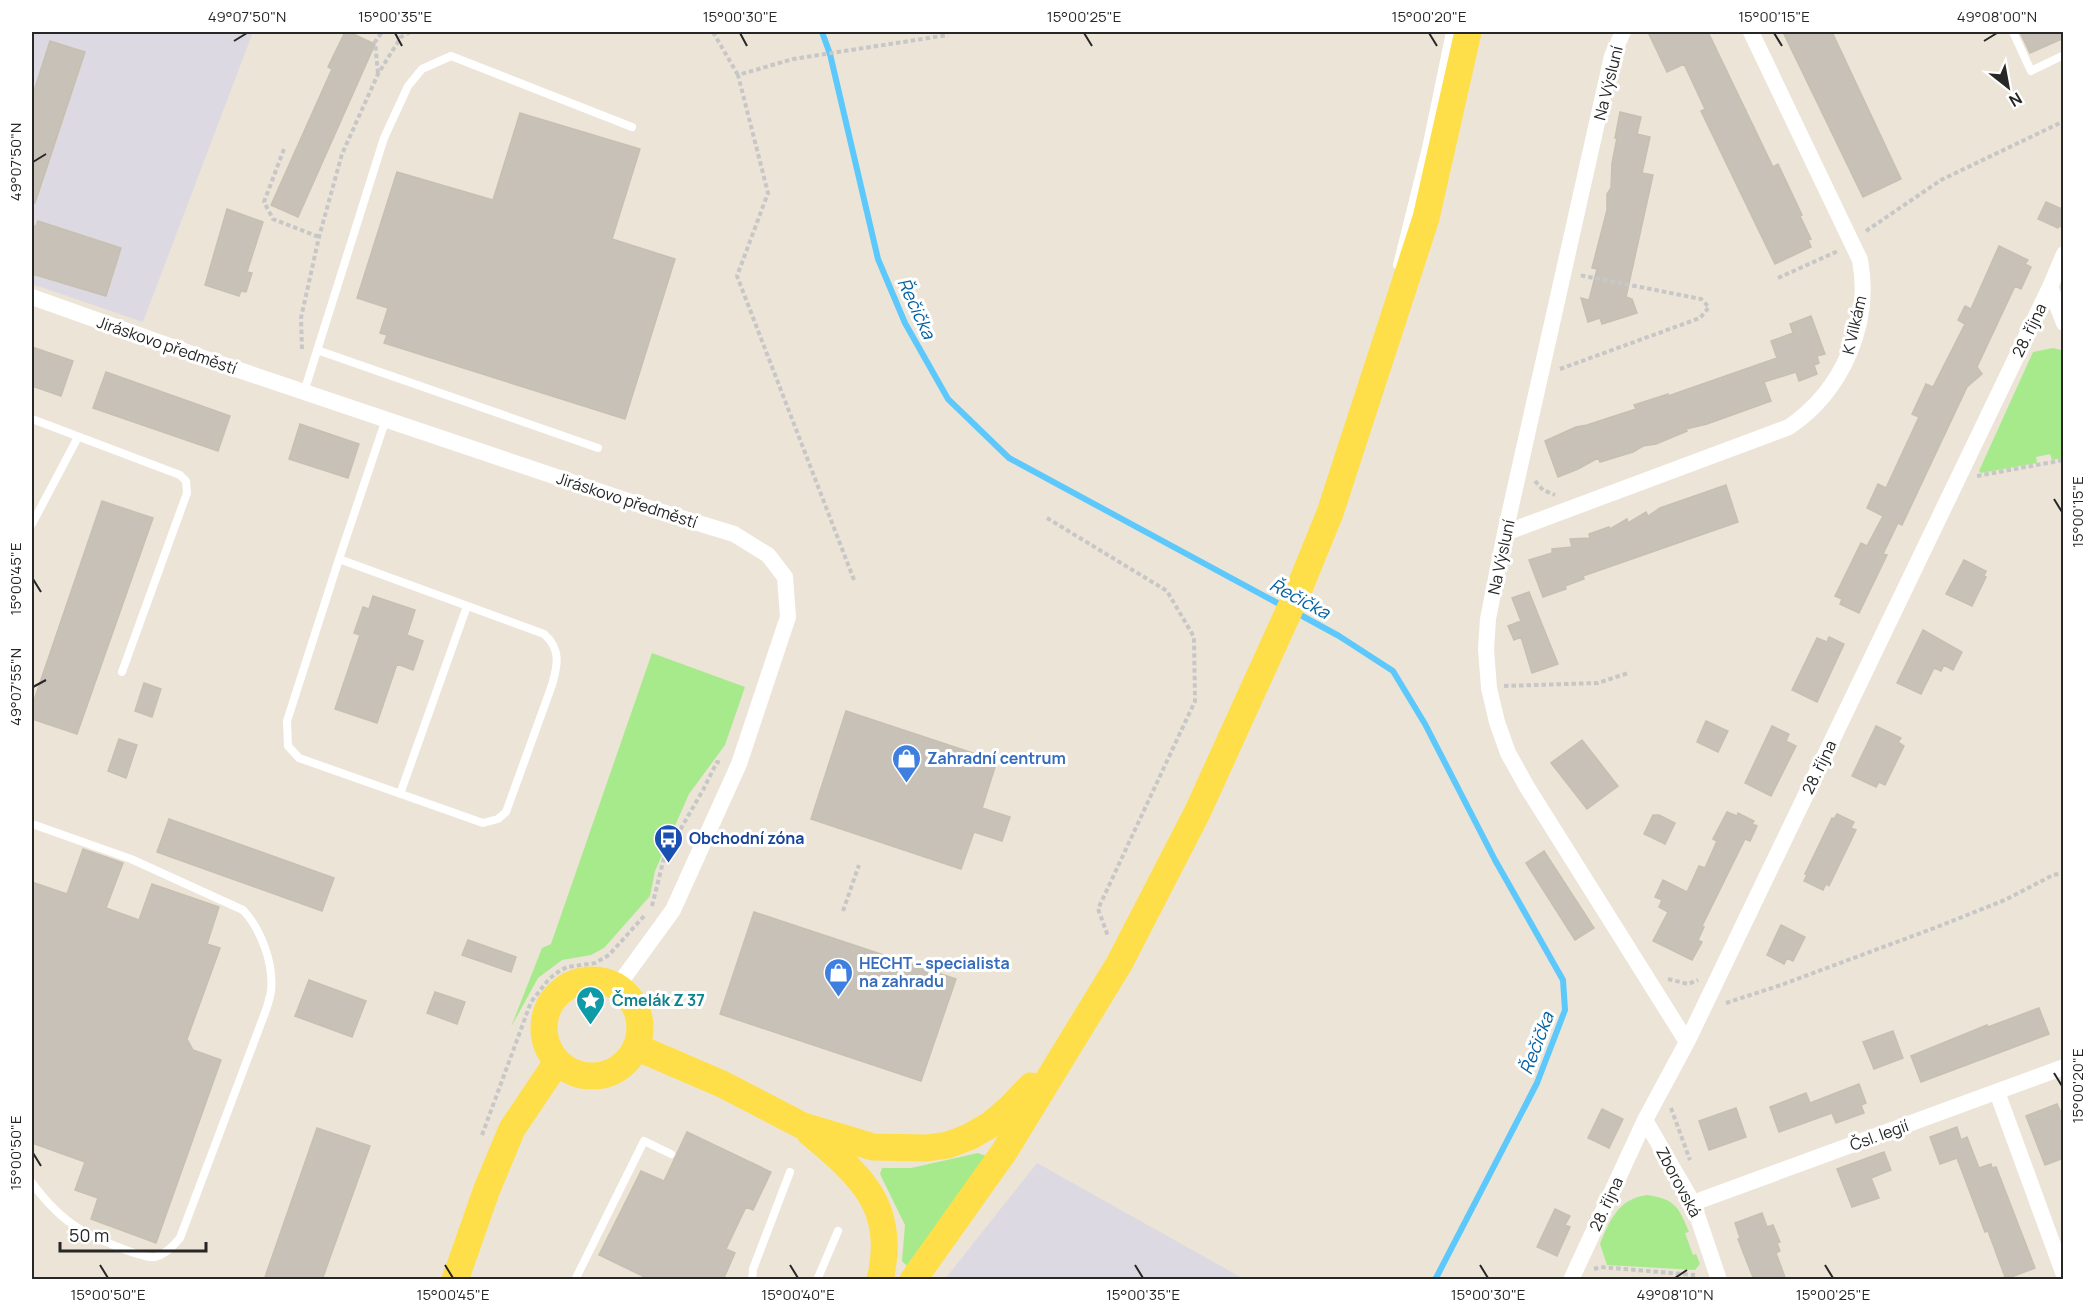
<svg xmlns="http://www.w3.org/2000/svg" width="2095" height="1311" viewBox="0 0 2095 1311" font-family="Manrope,sans-serif">
	<style>
		.industrial { fill: #dcd9e3 }
		.green { fill: #a7ea8c }
		.lines { fill: none; stroke-linecap: round; stroke-linejoin: round }
		.stream { stroke: #5dc8fb; stroke-width: 6 }
		.building { fill: #c7c1b7; stroke: #c7c0b1; stroke-width: 1.5 }
		.path { stroke: #c7c7c7; stroke-width: 4; stroke-dasharray: 4.5 3; stroke-linecap: butt }
		.service { stroke: #fff; stroke-width: 8 }
		.minor { stroke: #fff; stroke-width: 16 }
		.primary { stroke: #ffdf49; stroke-width: 27 }
		.ticks { fill: none; stroke: #272727; stroke-width: 2 }
		.labels { text-anchor: middle; dominant-baseline: central; stroke-width: 6; stroke-linejoin: round; paint-order: stroke }
		.street-label { font-size: 16px; fill: #272727; stroke: #fff }
		.shop-label { font-size: 16px; font-weight: bold; fill: #366cbe; stroke: #fff; text-anchor: start }
		.transit-label { font-size: 16px; font-weight: bold; fill: #164399; stroke: #fff; text-anchor: start }
		.culture-label { font-size: 16px; font-weight: bold; fill: #0d838f; stroke: #fff; text-anchor: start }
		.water-label { font-size: 18px; font-style: italic; fill: #0061a3; stroke: #fff }
		.neatline { fill: none; stroke: #272727; stroke-width: 2 }
		.ticks-label { font-size: 15px; text-anchor: middle; fill: #272727 }
	</style>
	<rect width="100%" height="100%" fill="#ece4d7"/>
	<!-- industrial -->
	<path class="industrial" d="M32 32H253L143 322 32 284Z
		M1037 1163 1244 1279H945Z"/>
	<!-- green -->
	<path class="green" d="M2053 348 2061 350 2063 354V458L2052 460 2050 454 2036 457 2037 463 1981 473 1979 471 2033 352Z
		M652 653 745 687 725 745 689 794 655 871 650 896 604 948 591 955 562 960 538 978 511 1027 542 948 551 944Z
		M978 1153 986 1156 907 1266 902 1261 905 1225 880 1174 882 1168H911Z
		M1647 1195C1675 1199 1679 1207 1689 1232L1685 1233 1693 1255 1696 1254 1700 1264 1695 1270 1607 1265 1600 1244C1610 1220 1618 1199 1647 1195Z"/>
	<g class="lines">
		<!-- stream -->
		<path class="stream" d="M822 32 830 54 878 259 905 323 948 399 1009 458 1283 606
			M1295 612 1339 636 1393 671 1425 724 1495 860 1563 980 1565 1010 1537 1083 1435 1280"/>
	</g>
	<!-- building -->
	<path class="building" d="M345 32H349L375 44 298 217 271 205 332 69 328 67Z
		M1648 32H1708L1773 167 1778 164 1802 215 1800 216 1811 239 1808 240 1811 247 1775 264 1701 111 1705 109 1684 64 1667 72Z
		M1783 32H1832L1901 179 1863 197Z
		M2020 32H2064V38L2030 53Z
		M50 41 85 52 35 203H32V90L34 91Z
		M1620 112 1641 117 1637 134 1650 137 1642 173 1653 175 1626 297 1632 299 1637 313 1602 324 1600 318 1588 322 1581 298 1589 300 1597 269 1592 268 1607 210V194L1611 188 1612 163 1617 138H1615Z
		M520 113 640 149 612 239 675 259 625 419 384 343 387 335 380 333 388 308 357 298 397 172 493 200Z
		M2046 202 2064 210V228L2059 226 2058 228 2038 219Z
		M227 209 263 222 247 272 252 273 246 292 241 291 239 296 205 285Z
		M38 221 121 248 106 296 32 274V226H36Z
		M1999 246 2028 260 2025 264 2031 267 2021 289 2015 286 1977 367 1982 374 1967 387 1902 525 1898 523 1883 554 1887 555 1859 613 1840 604 1842 599 1835 596 1861 543 1867 546 1883 516 1867 508 1878 484 1886 488 1919 417 1912 414 1926 384 1933 387 1965 324 1958 320 1965 306 1971 309Z
		M1811 316 1825 354 1817 356 1819 363 1814 365 1817 374 1799 381 1796 372 1764 382 1771 401 1707 424 1686 429 1687 431 1656 444 1643 446 1633 452 1600 462 1598 458 1578 469 1558 477 1545 441 1576 427 1587 425 1636 409 1634 405 1668 394V396L1777 358 1771 341 1793 333 1790 324Z
		M32 347 73 361 61 396 32 386Z
		M106 372 230 416 218 451 93 408Z
		M300 424 359 444 348 478 289 459Z
		M1726 485 1738 522 1583 576 1584 579 1565 586 1566 589 1543 597 1529 560 1552 553V549L1572 547 1570 539 1590 538 1589 534 1609 527 1610 529 1627 519 1628 523 1646 512 1648 516 1660 508Z
		M102 501 153 518 77 734 32 719V706Z
		M1964 560 1986 571 1984 576 1986 577 1972 606 1946 594Z
		M1529 592 1558 664 1532 673 1521 637 1514 640 1508 626 1521 621 1512 598Z
		M373 596 415 610 407 635 423 641 413 670 397 664 377 723 335 709 360 635 354 633 363 607 369 609Z
		M1923 630 1962 652 1953 670 1944 665 1941 671 1934 668 1921 694 1897 683Z
		M1829 637 1844 644 1817 702 1792 690 1817 638 1827 642Z
		M144 683 161 689 152 717 135 711Z
		M846 711 997 761 982 808 1010 817 1002 841 974 832 961 869 811 819Z
		M1706 721 1728 731 1718 752 1697 742Z
		M1772 726 1789 734 1786 741 1796 746 1771 796 1745 783Z
		M1876 726 1901 738 1898 742 1904 746 1885 785 1879 782 1876 787 1852 776Z
		M119 739 137 745 126 778 108 771Z
		M1582 740 1618 786 1587 809 1551 763Z
		M1727 812 1737 816 1738 813 1754 821 1752 824 1757 826 1750 841 1745 839 1702 926 1704 927 1698 940 1702 942 1692 960 1653 941 1668 912 1659 907 1662 900 1655 897 1663 880 1687 892 1699 866 1705 868 1717 841 1713 839Z
		M1837 814 1854 822 1851 828 1856 830 1829 886 1826 884 1823 890 1804 881 1807 875 1805 874 1832 818 1834 819Z
		M1653 815H1659L1675 823 1665 844 1644 834Z
		M169 819 334 878 322 911 157 852Z
		M83 849 123 863 106 908 139 920 152 884 219 907 207 944 220 948 187 1039 193 1050 221 1060 156 1243 91 1219 98 1198 75 1190 85 1162 32 1143V882L67 894Z
		M1544 851 1594 928 1575 940 1526 863Z
		M754 912 956 979 921 1081 720 1014Z
		M1781 925 1805 937 1793 961 1787 958 1784 964 1767 955Z
		M468 940 516 957 511 972 462 955Z
		M309 980 366 1001 352 1037 295 1016Z
		M435 992 465 1002 457 1024 427 1013Z
		M2039 1008 2049 1034 1921 1082 1911 1056 1987 1025 1988 1027Z
		M1893 1031 1903 1058 1874 1069 1863 1042Z
		M1859 1084 1866 1103 1861 1105 1864 1113 1836 1123 1832 1113 1779 1132 1770 1107 1806 1093 1810 1103Z
		M2057 1104 2064 1119V1158L2045 1165 2026 1116Z
		M1736 1108 1746 1137 1709 1150 1699 1121Z
		M1602 1109 1623 1119 1609 1148 1588 1138Z
		M1957 1127 1961 1140 1967 1137 1979 1168 1991 1164 1992 1168 1996 1167 2035 1268 2009 1278V1276L2005 1277 1988 1231 1985 1232 1957 1158 1940 1164 1930 1137Z
		M317 1128 370 1146 322 1280H264Z
		M687 1132 771 1172 753 1210 746 1207 726 1249 735 1253 723 1280H651L599 1255 641 1171 664 1181Z
		M1884 1152 1891 1170 1871 1178 1879 1198 1852 1207 1837 1169Z
		M1555 1209 1570 1216 1565 1225 1570 1227 1557 1256 1537 1247Z
		M1762 1213 1767 1227 1773 1225 1780 1242 1777 1243 1780 1251 1776 1253 1786 1280H1754L1738 1239 1740 1238 1735 1223Z"/>
	<g class="lines">
		<!-- path -->
		<path class="path" d="M713 32 738 75
			M378 73 375 42 382 32
			M284 149 264 202 273 219 319 237
			M1866 231 1941 180 2064 121
			M1778 278 1838 251
			M302 349 301 318 319 237 342 154 378 74 401 37 410 32
			M1560 369 1700 318 1709 307 1701 299 1579 275
			M1977 476 2064 460
			M1535 481 1543 490 1555 495
			M1047 518 1167 591 1194 637 1195 701 1098 909 1108 936
			M854 580 737 276 768 193 738 75 793 59 948 35
			M1504 686 1598 683 1628 673
			M652 906 664 858 703 790 717 762 721 763
			M843 911 859 865
			M1668 979 1688 984 1698 980
			M1726 1003 1781 985 1937 927 2005 900 2053 875 2064 873
			M1671 1108 1690 1160
			M482 1135 531 1002 549 979 558 972 567 967 595 963 609 955 644 916
			M1594 1269 1600 1267 1695 1275"/>
		<!-- service -->
		<path class="service" d="M2013 32 2031 71 2064 55
			M1397 265 1426 148 1450 32
			M317 350 598 448
			M304 392 384 138 408 86 422 69 451 56 632 127
			M32 419 180 475 186 481 187 493 122 672
			M32 524 78 437
			M339 559 544 634C561 649 558 664 552 685L506 812 498 819 483 823 299 758 288 746 287 721 339 559 386 419
			M400 794 467 606
			M32 824 131 859 243 910C261 929 274 964 271 991 270 997 268 1004 266 1010L180 1238C173 1246 166 1254 155 1257 142 1259 90 1236 78 1228 60 1217 44 1199 32 1183
			M575 1280 644 1141 671 1154
			M752 1280 753 1269 790 1172
			M817 1280 838 1231"/>
		<!-- minor -->
		<path class="minor" d="M1623 32 1612 56 1505 533 1488 619 1486 649 1489 688 1497 722 1508 753 1527 787 1687 1042
			M2050 287 2064 323
			M32 297 209 360 649 508 734 534 768 555 785 577 788 617 739 764 673 910 617 987
			M1505 533 1789 427C1842 391 1872 324 1860 260L1751 32
			M1997 1092 2064 1275
			M1645 1120 1693 1203 1719 1280
			M1693 1203 2064 1067
			M1571 1280 1645 1120 1687 1042 2050 287 2064 254"/>
		<!-- primary -->
		<path class="primary" d="M544 1028a48 48 0 1 1 96 0a48 48 0 1 1-96 0Z
			M636 1047 722 1084 803 1126 873 1147 927 1148 948 1145 969 1137 990 1125 1010 1108 1031 1086
			M810 1133C861 1176 897 1206 880 1280
			M455 1280 487 1189 512 1129 557 1062
			M913 1280 1004 1152 1119 964 1197 813 1299 589 1330 513 1426 218 1468 32"/>
	</g>
	<!-- ticks -->
	<path class="ticks" d="M395 33 402 46M740 33 747 46M1084 33 1092 46M1429 33 1437 46M1774 33 1782 46M234 41 247 33M1984 41 1997 33M33 162 46 154M2054 499 2062 512M33 579 41 592M33 687 46 680M2054 1073 2062 1086M33 1153 41 1166M100 1265 108 1278M445 1265 453 1278M790 1265 798 1278M1135 1265 1143 1278M1480 1265 1488 1278M1825 1265 1833 1278M1675 1278 1687 1270"/>
	<!-- icons -->
	<defs>
		<symbol id="shop-pin" viewBox="-11 -11 22 30"><path d="M0 17L-7.5 6A9.5 9.5 0 1 1 7.5 6Z" fill="#3f7fe0" stroke="#fff"/><path d="M-5-2.5h2.3a2.7 3.5 0 0 1 5.4 0H5L5.5 6h-11ZM-1.5-2.5h3a1.5 2.3 0 0 0-3 0Z" fill="#fff"/></symbol>
		<symbol id="bus-pin" viewBox="-11 -11 22 30"><path d="M0 17L-7.5 6A9.5 9.5 0 1 1 7.5 6Z" fill="#1a4fb4" stroke="#fff"/><path d="M-5-6H5V4H4V6H2V4H-2V6H-4V4H-5ZM-3.5-4V0h7V-4ZM-3.5 1.2v1.5H-2V1.2ZM2 1.2v1.5H3.5V1.2Z" fill="#fff"/></symbol>
		<symbol id="sight-pin" viewBox="-11 -11 22 30"><path d="M0 17L-7.5 6A9.5 9.5 0 1 1 7.5 6Z" fill="#0f9aa8" stroke="#fff"/><path d="M0-6L1.8-2.2L6-1.7L2.9 1.2L3.7 5.4L0 3.3L-3.7 5.4L-2.9 1.2L-6-1.7L-1.8-2.2Z" fill="#fff"/></symbol>
	</defs>
	<g fill-rule="evenodd">
		<use href="#shop-pin" x="890" y="742" width="33" height="45"/>
		<use href="#bus-pin" x="652" y="822" width="33" height="45"/>
		<use href="#shop-pin" x="822" y="956" width="33" height="45"/>
		<use href="#sight-pin" x="574" y="984" width="33" height="45"/>
	</g>
	<g class="labels">
		<!-- street labels -->
		<g class="street-label">
			<text transform="translate(1608 83) rotate(-76)">Na Výsluní</text>
			<text transform="translate(1854 325) rotate(-77)">K Vilkám</text>
			<text transform="translate(2029 330) rotate(-64)">28. října</text>
			<text transform="translate(167 345) rotate(19)">Jiráskovo předměstí</text>
			<text transform="translate(627 500) rotate(18)">Jiráskovo předměstí</text>
			<text transform="translate(1501 557) rotate(-78)">Na Výsluní</text>
			<text transform="translate(1819 767) rotate(-64)">28. října</text>
			<text transform="translate(1879 1135) rotate(-20)">Čsl. legií</text>
			<text transform="translate(1679 1182) rotate(62)">Zborovská</text>
			<text transform="translate(1606 1204) rotate(-65)">28. října</text>
		</g>
		<!-- shop labels -->
		<g class="shop-label">
			<text x="927" y="758">Zahradní centrum</text>
			<text x="859" y="963">HECHT - specialista<tspan x="859" dy="18">na zahradu</tspan></text>
		</g>
		<!-- transit labels -->
		<g class="transit-label">
			<text x="689" y="838">Obchodní zóna</text>
		</g>
		<!-- culture labels -->
		<g class="culture-label">
			<text x="612" y="1000">Čmelák Z 37</text>
		</g>
		<!-- water labels -->
		<g class="water-label">
			<text transform="translate(917 308) rotate(65)">Řečička</text>
			<text transform="translate(1300 598) rotate(28)">Řečička</text>
			<text transform="translate(1536 1043) rotate(-69)">Řečička</text>
		</g>
	</g>
	<!-- border -->
	<rect width="2095" height="1311" fill="none" stroke="#ffffff" stroke-width="66"/>
	<!-- north arrow -->
	<g transform="translate(2008 87) rotate(149)" stroke="#ffffff" stroke-width="4.5" paint-order="stroke">
	<path d="M0-4.5L10 22L0 15L-10 22Z" fill="#272727"/>
	<text y="-9" font-size="16" font-weight="bold" text-anchor="middle" fill="#272727">N</text>
	</g>
	<!-- scale -->
	<path d="M60 1242v9h146v-9" fill="none" stroke="#272727" stroke-width="3"/>
	<text x="69" y="1242" font-size="18" fill="#272727" stroke="#ffffff" stroke-width="4.5" paint-order="stroke">50 m</text>
	<rect x="33" y="33" width="2029" height="1245" class="neatline"/>
	<g class="ticks-label">
		<text x="247" y="22">49°07'50"N</text>
		<text x="395" y="22">15°00'35"E</text>
		<text x="740" y="22">15°00'30"E</text>
		<text x="1084" y="22">15°00'25"E</text>
		<text x="1429" y="22">15°00'20"E</text>
		<text x="1774" y="22">15°00'15"E</text>
		<text x="1997" y="22">49°08'00"N</text>
		<text transform="translate(16 162) rotate(-90)" y="5">49°07'50"N</text>
		<text transform="translate(2078 512) rotate(-90)" y="5">15°00'15"E</text>
		<text transform="translate(16 579) rotate(-90)" y="5">15°00'45"E</text>
		<text transform="translate(16 687) rotate(-90)" y="5">49°07'55"N</text>
		<text transform="translate(2078 1086) rotate(-90)" y="5">15°00'20"E</text>
		<text transform="translate(16 1153) rotate(-90)" y="5">15°00'50"E</text>
		<text x="108" y="1300">15°00'50"E</text>
		<text x="453" y="1300">15°00'45"E</text>
		<text x="798" y="1300">15°00'40"E</text>
		<text x="1143" y="1300">15°00'35"E</text>
		<text x="1488" y="1300">15°00'30"E</text>
		<text x="1675" y="1300">49°08'10"N</text>
		<text x="1833" y="1300">15°00'25"E</text>
	</g>
</svg>
